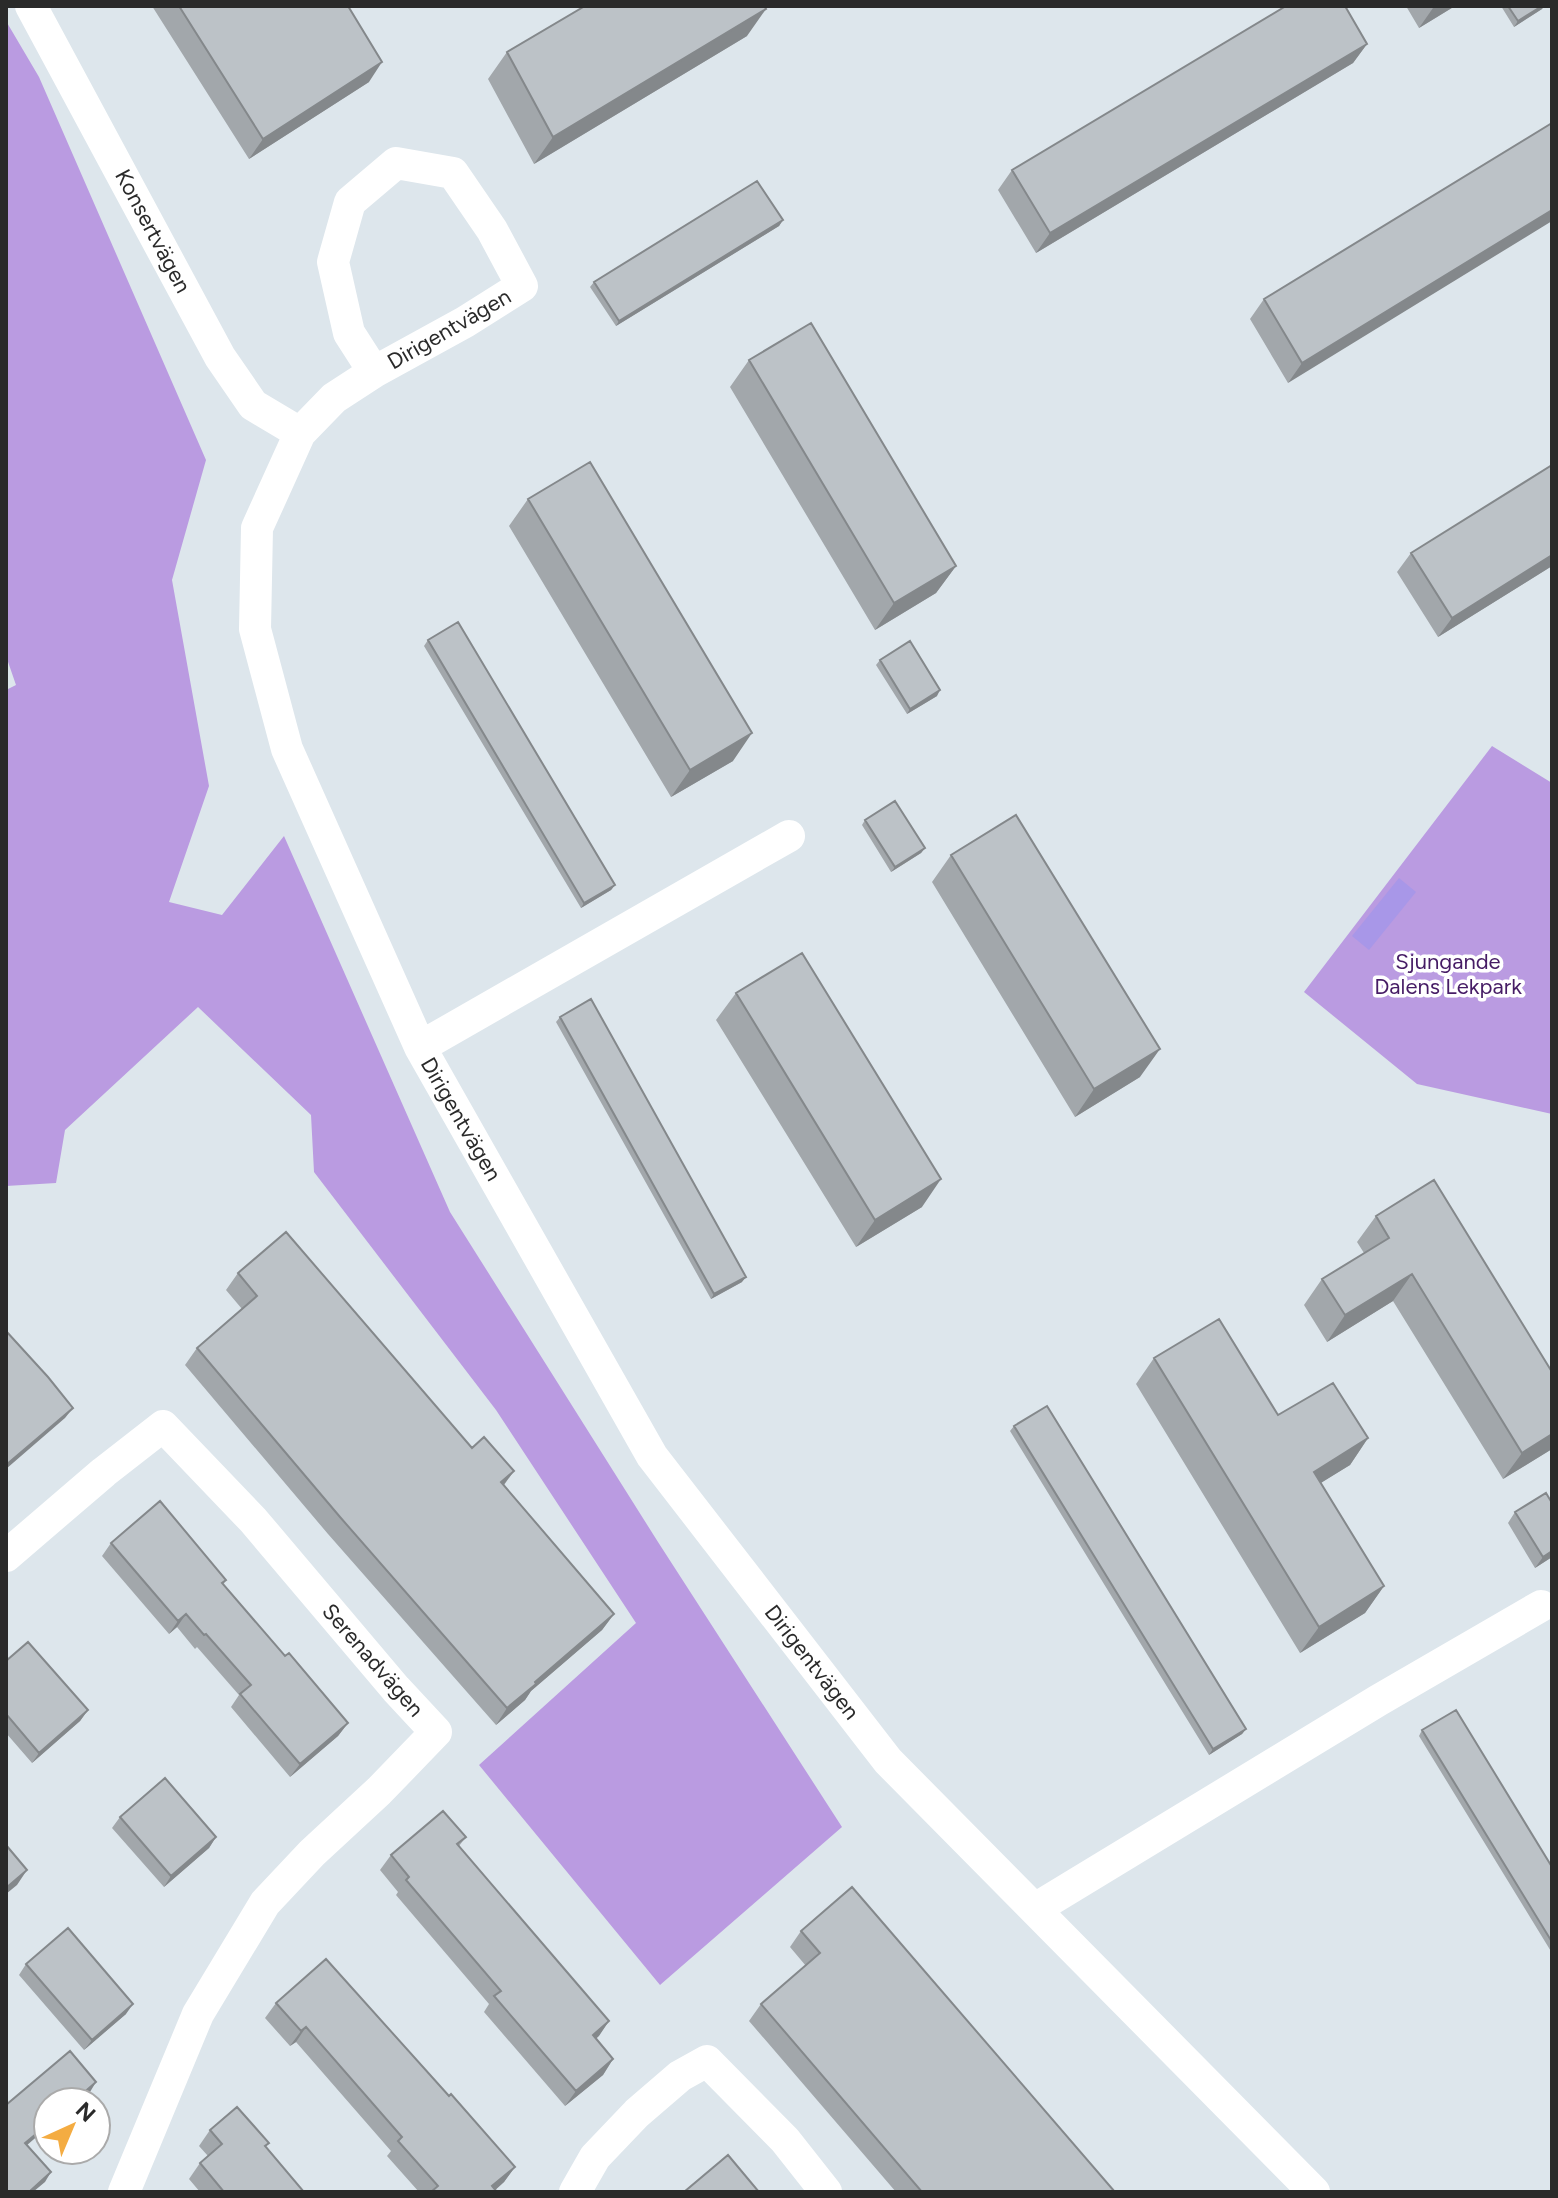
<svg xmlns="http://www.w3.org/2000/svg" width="1558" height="2198" viewBox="0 0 1558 2198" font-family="Figtree,sans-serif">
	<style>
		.green { fill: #ba9be1 }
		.pitch { fill: #a897e8 }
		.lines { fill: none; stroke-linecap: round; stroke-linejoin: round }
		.street { stroke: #fff; stroke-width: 32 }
		.wall { fill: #a2a7ab }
		.shaded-wall { fill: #84888b }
		.building { fill: #bcc2c7; stroke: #84888b; stroke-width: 2 }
		.labels { text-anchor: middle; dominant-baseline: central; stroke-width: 7; stroke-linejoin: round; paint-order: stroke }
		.street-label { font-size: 22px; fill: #2a2a2a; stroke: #fff }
		.park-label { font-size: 22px; fill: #461c65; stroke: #fff }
	</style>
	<rect width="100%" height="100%" fill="#dde6ec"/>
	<!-- green -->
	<path class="green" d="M6 21 39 77 206 460 172 580 209 786 169 902 222 915 284 836 450 1212 658 1542 842 1827 660 1985 479 1765 636 1623 496 1410 314 1172 311 1115 198 1007 65 1130 56 1183 6 1186V690L16 685 6 656Z
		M1492 746 1552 783V1114L1417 1084 1304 992Z"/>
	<!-- pitch -->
	<path class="pitch" d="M1399 878 1416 892 1369 950 1352 936Z"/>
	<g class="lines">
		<!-- street -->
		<path class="street" d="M31 6 220 357 253 405 300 433
			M374 372 349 333 333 262 350 202 396 163 453 173 492 230 522 286 465 322 374 372 334 398 300 433 257 528 255 629 287 749 420 1047 652 1456 888 1761 1314 2192
			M420 1047 789 836
			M6 1556 104 1472 163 1426 253 1520 396 1689 436 1732 379 1791 312 1853 265 1903 198 2014 124 2192
			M1035 1909 1379 1700 1541 1606
			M575 2192 595 2157 637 2113 680 2076 707 2061 785 2140 826 2192"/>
	</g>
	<!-- wall -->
	<path class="wall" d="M152 6H348L369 82 249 159Z
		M1406 6H1455L1419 28Z
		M1501 6H1544L1542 9 1514 27Z
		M747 36 534 164 488 79 507 52Z
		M1367 44 1353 63 1036 253 998 190 1012 170Z
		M1552 123 1288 383 1250 319 1264 299Z
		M783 220 779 226 616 326 590 287 594 282Z
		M749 360 956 566 936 593 875 630 730 387Z
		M528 499 733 761 671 797 509 526Z
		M1411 553 1552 566 1438 637 1397 572Z
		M428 640 615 885 611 890 581 908 424 646Z
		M880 660 937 696 907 714 876 665Z
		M865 820 925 848 921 853 891 872 862 825Z
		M951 855 1140 1077 1075 1117 932 882Z
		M736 993 922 1207 856 1247 716 1020Z
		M560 1017 742 1282 711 1299 556 1022Z
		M1376 1216 1552 1372V1449L1503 1479 1393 1301 1327 1342 1304 1305 1322 1279 1364 1253 1357 1242Z
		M238 1273 472 1448 514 1471 504 1485 614 1614 602 1630 531 1691 525 1700 496 1725 328 1534 185 1365 197 1348 242 1309 226 1290Z
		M1154 1358 1278 1415 1368 1438 1350 1465 1320 1483 1384 1586 1365 1613 1300 1653 1136 1384Z
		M1014 1426 1246 1729 1242 1734 1209 1755 1010 1431Z
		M1515 1512 1552 1557 1535 1568 1508 1523Z
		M111 1543 226 1580 223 1585 285 1656 348 1723 338 1736 290 1777 231 1707 239 1695 197 1647 195 1649 177 1627 169 1634 102 1556Z
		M6 1661 88 1710 80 1721 32 1763 6 1733Z
		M1422 1730 1552 1867V1953L1419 1736Z
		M120 1817 216 1837 209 1848 164 1887 112 1828Z
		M466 1837 459 1846 609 2021 596 2039 613 2059 603 2075 565 2106 484 2012 489 2004 396 1895 398 1892 380 1870 391 1855Z
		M801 1931 1115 2192H896L749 2021 761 2004 806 1966 790 1947Z
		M26 1964 126 2014 84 2050 19 1975Z
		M276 2003 449 2096 515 2167 504 2182 495 2190 497 2192H419L387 2156 391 2151 296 2042 290 2046 265 2018Z
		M210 2130 269 2143 265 2147 304 2192H200L189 2179 200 2163 208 2156 199 2146Z"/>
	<!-- shaded-wall -->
	<path class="shaded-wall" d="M1436 6H1455L1419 28 1433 8Z
		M1542 6H1544L1542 9 1514 27 1518 21Z
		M766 9 747 36 534 164 553 137Z
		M1367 44 1353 63 1036 253 1050 233Z
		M382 62 369 82 249 159 263 139Z
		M1552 210V221L1288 383 1302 363Z
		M783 220 779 226 616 326 619 321Z
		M1552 555V566L1438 637 1452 618Z
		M956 566 936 593 875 630 894 603Z
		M940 690 937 696 907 714 910 709Z
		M752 733 733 761 671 797 690 770Z
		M925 848 921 853 891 872 895 867Z
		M615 885 611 890 581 908 584 903Z
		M1160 1049 1140 1077 1075 1117 1094 1089Z
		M941 1179 922 1207 856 1247 875 1220Z
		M1412 1274 1393 1301 1327 1342 1345 1315Z
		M746 1277 742 1282 711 1299 714 1294Z
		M73 1408 65 1418 6 1469V1465Z
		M1552 1434V1449L1503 1479 1522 1453Z
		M1368 1438 1350 1465 1295 1499 1314 1472Z
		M514 1471 502 1487 501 1482Z
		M1552 1551V1557L1535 1568 1543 1557Z
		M1384 1586 1365 1613 1300 1653 1319 1627Z
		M186 1614 177 1627 169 1634 178 1621Z
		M614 1614 602 1630 531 1691 525 1700 496 1725 507 1708 535 1682Z
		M88 1710 80 1721 32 1763 39 1753Z
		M348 1723 338 1736 290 1777 300 1764Z
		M1246 1729 1242 1734 1209 1755 1213 1749Z
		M216 1837 209 1848 164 1887 171 1876Z
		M27 1870 17 1885 6 1894V1888Z
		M133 2004 126 2014 84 2050 92 2040Z
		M609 2021 599 2036 582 2051 593 2035Z
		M306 2027 296 2042 290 2046 301 2031Z
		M613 2059 603 2075 565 2106 576 2091Z
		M96 2082 90 2092 78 2102H73Z
		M48 2124V2127L19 2152 25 2143Z
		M515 2167 504 2182 493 2192 492 2186Z
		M51 2172 45 2182 33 2192H29Z"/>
	<!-- building -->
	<path class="building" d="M179 6H348L382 62 263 139Z
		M585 6H764L766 9 553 137 507 52Z
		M1286 6H1345L1367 44 1050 233 1012 170Z
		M1508 6H1542L1518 21Z
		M1552 123V210L1302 363 1264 299Z
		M757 181 783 220 619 321 594 282Z
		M811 323 956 566 894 603 749 360Z
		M590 462 752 733 690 770 528 499Z
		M1552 465V555L1452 618 1411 553Z
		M458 622 615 885 584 903 428 640Z
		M910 641 940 690 910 709 880 660Z
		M895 801 925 848 895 867 865 820Z
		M1016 815 1160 1049 1094 1089 951 855Z
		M802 953 941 1179 875 1220 736 993Z
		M591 999 746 1277 714 1294 560 1017Z
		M1434 1180 1552 1372V1434L1522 1453 1412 1274 1345 1315 1322 1279 1389 1238 1376 1216Z
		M286 1232 472 1448 484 1437 514 1471 501 1482 614 1614 535 1682 536 1684 507 1708 340 1517 197 1348 257 1296 238 1273Z
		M1219 1319 1278 1415 1333 1383 1368 1438 1314 1472 1384 1586 1319 1627 1154 1358Z
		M6 1331 48 1377 73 1408 6 1465Z
		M1047 1406 1246 1729 1213 1749 1014 1426Z
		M1546 1493 1552 1503V1551L1543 1557 1515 1512Z
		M160 1501 226 1580 222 1583 285 1656 289 1653 348 1723 300 1764 240 1694 251 1685 206 1634 204 1635 186 1614 178 1621 111 1543Z
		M28 1642 88 1710 39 1753 6 1714V1661Z
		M1456 1710 1552 1867V1942L1422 1730Z
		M165 1778 216 1837 171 1876 120 1817Z
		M443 1811 466 1837 457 1844 609 2021 593 2035 613 2059 576 2091 494 1996 501 1991 406 1880 409 1877 391 1855Z
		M6 1845 27 1870 6 1888Z
		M852 1887 1115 2192H922L761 2004 820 1953 801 1931Z
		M68 1928 133 2004 92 2040 26 1964Z
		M326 1959 449 2096 451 2094 515 2167 492 2186 497 2192H431L438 2186 398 2141 402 2137 306 2027 301 2031 276 2003Z
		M70 2051 96 2082 73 2102H48V2124L25 2143 51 2172 29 2192H6V2105Z
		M237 2107 269 2143 265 2146 304 2192H224L200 2163 222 2144 210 2130Z
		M728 2155 759 2192H684Z"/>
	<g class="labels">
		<!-- street labels -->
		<g class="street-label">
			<text transform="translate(153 231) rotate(62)">Konsertvägen</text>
			<text transform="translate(449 329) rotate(-30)">Dirigentvägen</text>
			<text transform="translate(461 1119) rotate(60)">Dirigentvägen</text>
			<text transform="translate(373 1660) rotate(49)">Serenadvägen</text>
			<text transform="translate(812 1662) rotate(52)">Dirigentvägen</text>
		</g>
		<!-- park labels -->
		<g class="park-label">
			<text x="1448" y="961">Sjungande<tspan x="1448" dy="25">Dalens Lekpark</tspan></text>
		</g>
	</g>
	<!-- border -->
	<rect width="1558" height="2198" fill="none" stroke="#2a2a2a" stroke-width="16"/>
	<!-- north arrow -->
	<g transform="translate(72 2126) rotate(44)"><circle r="38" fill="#ffffff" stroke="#aaaaaa" stroke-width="2"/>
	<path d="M0-6L14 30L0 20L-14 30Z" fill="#f4ac42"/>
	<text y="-12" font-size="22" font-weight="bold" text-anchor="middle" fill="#2a2a2a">N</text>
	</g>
</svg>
